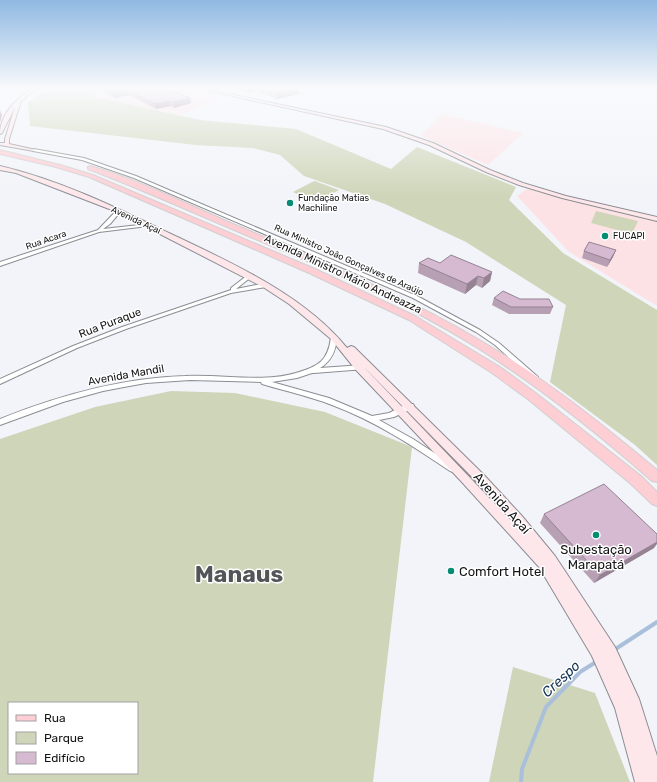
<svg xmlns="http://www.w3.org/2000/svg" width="657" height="782" viewBox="0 0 657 782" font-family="Rubik,sans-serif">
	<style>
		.education { fill: #fde2e5 }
		.green { fill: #cfd5b9; fill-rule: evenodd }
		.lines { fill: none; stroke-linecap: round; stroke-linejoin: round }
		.stream { stroke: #aac0da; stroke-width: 4 }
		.street-casing { stroke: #8b8d92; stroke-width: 2 }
		.secondary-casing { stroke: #8b8d92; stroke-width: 2 }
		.primary-casing { stroke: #d0d0d0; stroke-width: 2 }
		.street { fill: #fff; fill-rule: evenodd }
		.secondary { fill: #fee7ea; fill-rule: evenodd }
		.primary { fill: #fdced4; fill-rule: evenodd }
		.wall { fill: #b7a0b4 }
		.shaded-wall { fill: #958292 }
		.building { fill: #d5bad1; stroke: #958292 }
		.poi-dot { fill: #058c73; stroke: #fff; stroke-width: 1.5 }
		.labels { text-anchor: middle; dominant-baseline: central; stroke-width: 3; stroke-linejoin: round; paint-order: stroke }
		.far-poi-label { font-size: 9px; fill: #141416; stroke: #fff; text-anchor: start }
		.far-street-label { font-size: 9px; fill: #141416; stroke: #fff }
		.street-label { font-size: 11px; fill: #141416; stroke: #fff }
		.near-street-label { font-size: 13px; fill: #141416; stroke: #fff }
		.near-poi-label { font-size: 13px; fill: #141416; stroke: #fff }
		.near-water-label { font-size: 14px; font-style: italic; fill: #113255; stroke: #fff }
		.near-town-label { font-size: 23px; font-weight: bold; fill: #525458; stroke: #fff }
	</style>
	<rect width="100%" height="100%" fill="#f2f4f9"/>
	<!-- education -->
	<path class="education" d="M113 88H197L229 95 180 115 90 96Z
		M442 114 523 133 488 165 421 136Z
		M528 188 657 221V306L569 252 517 196Z"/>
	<!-- green -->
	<path class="green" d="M51 88H113L91 96 200 120 296 129 391 169 417 147 516 187 509 200 563 253 657 310V465L635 445 550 382 566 305 466 242 385 204 304 176 280 155 253 148 196 145 30 126 28 102Z
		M314 181H315L339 190 316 202 293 192Z
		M596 211 638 221 632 234 591 223Z
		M171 391 235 393 325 412 412 447 373 782H0V439L95 407ZM9 703H137V773H9Z
		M513 667 595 693 630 782H489Z"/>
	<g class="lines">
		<!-- stream -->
		<path class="stream" d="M614 650 657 622
			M521 782 522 769 546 707 580 672 596 662"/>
		<defs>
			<path id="street" d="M34 149 84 158 136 176 417 296 480 330 499 343 538 377 535 379H533L495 345 476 332 413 298 134 178 82 160 33 151 32 150Z
				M117 210 121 211 110 224 103 229 148 224 150 225 148 226 99 232 0 266V262L98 230Z
				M249 274 251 275V277L236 289 266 283 269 285 266 287 231 293 126 329 77 348 0 384V379L73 346 122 327 231 290V288Z
				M334 335 337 337C336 350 332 361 320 368L363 365H365L366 367 365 369 314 373H312L297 378 272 382 329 398 372 416 389 413 407 404H413L414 406 413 408 394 417 379 420 413 439 456 467 457 469 456 471 453 472 450 471C413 446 375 421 332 405 309 396 285 391 262 384L261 382 190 380 146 383 124 387 103 391 63 402 0 425V419C60 395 121 378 185 376 220 374 263 383 296 373 319 366 328 361 331 337Z"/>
			<path id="secondary" d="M33 88H37L21 101 9 139V144L36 150 34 151 0 145V143H5V139L15 107 2 133 0 134C0 114 17 98 33 88Z
				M196 88H201L386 127 433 143 490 170 523 183 566 196 657 217V221L562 198 519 185 486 172 429 145 383 129Z
				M0 166C60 180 117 208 171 234 232 263 304 295 347 348L351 346 354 347 484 475 522 516 555 556 615 647 639 699 657 756V782H635L615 708 592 656 539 567 460 480 356 370 331 339 289 304 263 287 117 212 16 173 0 170ZM358 361 476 481 520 530Z"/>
			<path id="primary" d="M0 150 60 165 93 175 315 269 415 316 500 367 537 394 641 476 657 492V506L652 504 631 484 529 400 492 373 409 320 309 273 89 177 56 167 0 154Z
				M90 166C140 180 190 206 238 226 320 261 404 295 481 341 544 378 601 423 657 470V482L652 481C596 432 539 386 476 347 406 303 329 270 253 238 198 215 144 190 88 169V167Z"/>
		</defs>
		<!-- street casing -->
		<use href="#street" class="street-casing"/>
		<!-- secondary casing -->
		<use href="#secondary" class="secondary-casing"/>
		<!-- primary casing -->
		<use href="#primary" class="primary-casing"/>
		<!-- street -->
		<use href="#street" class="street"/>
		<!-- secondary -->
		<use href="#secondary" class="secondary"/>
		<!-- primary -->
		<use href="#primary" class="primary"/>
	</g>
	<!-- wall -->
	<path class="wall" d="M104 88 171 89H169L190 98 191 103 174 108 171 106 156 109 129 95 115 98 105 93Z
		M234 88H298L299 94 277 99 256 91 248 93Z
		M616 250 613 257 607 267 582 258 584 251Z
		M419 263 492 272 490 281 482 288 476 285 465 294 418 273Z
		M494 298 520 299 553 307 550 314H509L492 305Z
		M544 514 654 548 594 583 540 523Z"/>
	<!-- shaded-wall -->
	<path class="shaded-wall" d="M247 88H256V91L248 93Z
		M299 88V94L277 99V93Z
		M128 90 129 95 115 98 113 93Z
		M190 98 191 103 174 108 173 102Z
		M170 101 171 106 156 109 155 104Z
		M0 110 2 115 0 122Z
		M616 250 613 257 607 267 610 260Z
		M492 272 490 281 482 288 484 278Z
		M478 276 476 285 465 294 467 284Z
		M657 542V544L654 548 594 583 600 575Z"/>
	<!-- building -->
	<path class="building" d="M104 88H166L190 98 173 102 170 101 155 104 128 90 113 93Z
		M261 88H299L277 93Z
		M589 242 616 250 610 260 584 251Z
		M451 255 492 272 484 278 478 276 467 284 419 263 428 258 440 263Z
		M503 291 520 299H549L553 307H511L494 298Z
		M604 484 657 534V542L600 575 544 514Z"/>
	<!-- sky -->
	<linearGradient id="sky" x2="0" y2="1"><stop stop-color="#8fb9e2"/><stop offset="0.45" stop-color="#f9fafc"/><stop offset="1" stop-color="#f9fafc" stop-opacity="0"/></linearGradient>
	<rect width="657" height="197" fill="url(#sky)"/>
	<!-- markers -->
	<g class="poi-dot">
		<circle cx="290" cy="203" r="4"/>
		<circle cx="605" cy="236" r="4"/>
		<circle cx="596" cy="535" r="4"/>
		<circle cx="451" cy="571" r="4"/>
	</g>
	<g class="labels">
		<!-- far-poi labels -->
		<g class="far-poi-label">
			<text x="298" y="198">Fundação Matias<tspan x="298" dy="10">Machiline</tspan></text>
			<text x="613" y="236">FUCAPI</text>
		</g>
		<!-- far-street labels -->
		<g class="far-street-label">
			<text transform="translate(136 220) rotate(25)">Avenida Açaí</text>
			<text transform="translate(46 240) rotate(-19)">Rua Acara</text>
			<text transform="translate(349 260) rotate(24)">Rua Ministro João Gonçalves de Araújo</text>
		</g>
		<!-- street labels -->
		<g class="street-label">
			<text transform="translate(343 274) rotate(25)">Avenida Ministro Mário Andreazza</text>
			<text transform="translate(110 323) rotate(-21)">Rua Puraque</text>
			<text transform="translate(126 375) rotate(-10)">Avenida Mandil</text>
		</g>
		<!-- near-street labels -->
		<g class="near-street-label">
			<text transform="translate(502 503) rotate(48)">Avenida Açaí</text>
		</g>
		<!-- near-poi labels -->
		<g class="near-poi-label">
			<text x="596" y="549">Subestação<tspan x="596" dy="15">Marapatá</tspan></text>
			<text x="459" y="571" text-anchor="start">Comfort Hotel</text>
		</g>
		<!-- near-water labels -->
		<g class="near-water-label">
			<text transform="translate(561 679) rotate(-43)">Crespo</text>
		</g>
		<!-- near-town labels -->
		<g class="near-town-label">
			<text x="239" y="574">Manaus</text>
		</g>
	</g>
	<!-- legend -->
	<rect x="8" y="702" width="130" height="72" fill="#ffffff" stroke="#a1a1a2"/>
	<rect x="16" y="715" width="20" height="6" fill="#fdced4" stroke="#a1a1a2"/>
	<text x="44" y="722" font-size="12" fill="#141416">Rua</text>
	<rect x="16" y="732" width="20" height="12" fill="#cfd5b9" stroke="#a1a1a2"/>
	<text x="44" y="742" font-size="12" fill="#141416">Parque</text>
	<rect x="16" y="752" width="20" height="12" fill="#d5bad1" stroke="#a1a1a2"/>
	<text x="44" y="762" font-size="12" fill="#141416">Edifício</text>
</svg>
